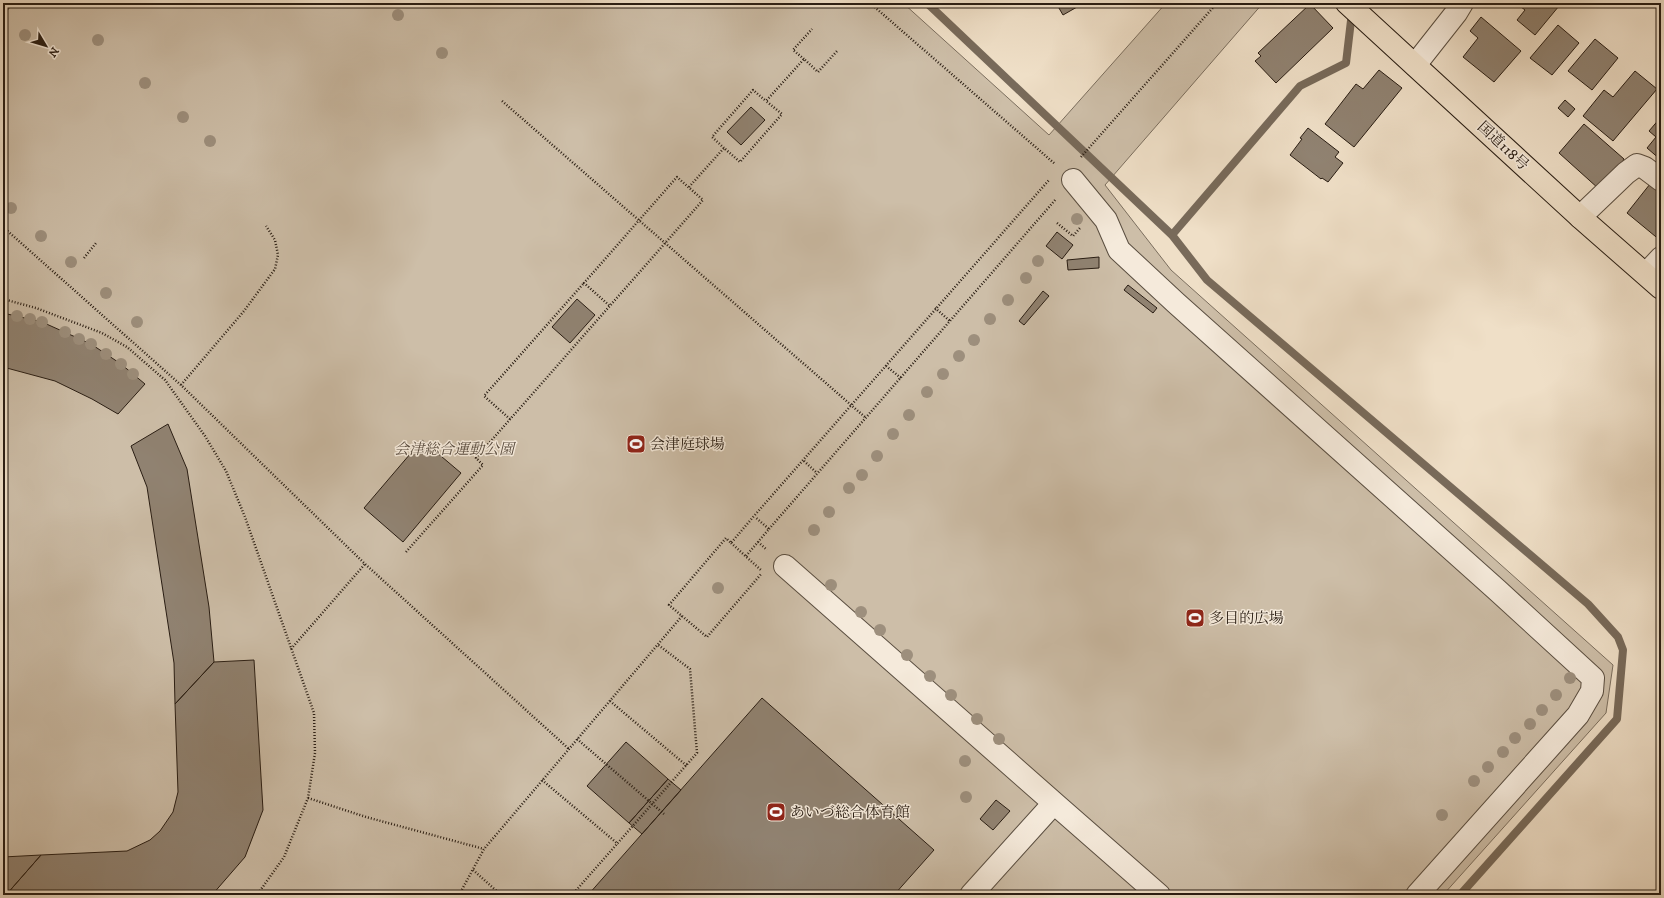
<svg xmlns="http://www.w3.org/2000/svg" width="1664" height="898" viewBox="0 0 1664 898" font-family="'IM FELL DW Pica','Noto Serif JP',serif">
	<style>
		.green { fill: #cdbea8; stroke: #7b6e5e }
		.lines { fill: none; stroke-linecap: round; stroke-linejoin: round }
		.stream { stroke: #786a5a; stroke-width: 8 }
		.building { fill: #908271; stroke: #291d13 }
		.minor-casing { stroke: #5a4e40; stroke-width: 24 }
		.highway-casing { stroke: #291d13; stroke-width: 24 }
		.path { stroke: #291d13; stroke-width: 2.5; stroke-dasharray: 1 2; stroke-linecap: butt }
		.minor { stroke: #f5eadb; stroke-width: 22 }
		.highway { stroke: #efdfc7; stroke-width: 22 }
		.tree { fill: #9d8f7d }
		.labels { text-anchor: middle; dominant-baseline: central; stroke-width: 3; stroke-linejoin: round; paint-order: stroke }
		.street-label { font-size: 15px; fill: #291d13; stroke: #f5eadb }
		.poi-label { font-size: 15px; fill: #291d13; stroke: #f5eadb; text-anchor: start }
		.park-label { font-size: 15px; font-style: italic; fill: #5a4d40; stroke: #f5eadb }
	</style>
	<rect width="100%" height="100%" fill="#efdfc7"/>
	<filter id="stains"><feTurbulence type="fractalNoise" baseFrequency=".005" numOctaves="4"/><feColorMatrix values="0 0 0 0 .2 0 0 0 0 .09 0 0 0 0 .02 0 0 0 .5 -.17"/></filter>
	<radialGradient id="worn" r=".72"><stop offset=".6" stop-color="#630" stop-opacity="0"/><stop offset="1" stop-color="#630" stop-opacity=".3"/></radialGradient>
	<!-- green -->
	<path class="green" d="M3 3H903L1049 135 1166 3H1263L1105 185 1171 270 1613 665 1606 713 1443 895H3Z"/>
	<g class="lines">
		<!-- stream -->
		<path class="stream" d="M927 3 1172 235 1207 280 1588 604 1618 637 1623 650 1617 719 1460 895
			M3 10 9 3
			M1172 235 1300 86 1346 63 1352 12"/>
	</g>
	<!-- building -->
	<path class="building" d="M1056 3H1084L1063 15Z
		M1516 3H1556L1559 6 1535 35 1517 20 1525 10Z
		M1310 4 1333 28 1276 83 1255 61 1261 56 1258 53Z
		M1481 17 1521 51 1494 82 1463 57 1478 38 1470 31Z
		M1558 25 1579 43 1552 75 1530 58Z
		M1595 39 1618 58 1592 90 1568 71Z
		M1379 70 1402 88 1354 147 1325 124 1356 84 1363 89Z
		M1635 71 1657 89 1613 141 1583 116 1604 90 1613 97Z
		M1565 100 1575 109 1568 117 1558 108Z
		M751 107 765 120 741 145 727 132Z
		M1661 117V160L1647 148 1656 137 1649 131Z
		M1584 124 1624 159 1619 169 1599 189 1559 153Z
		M1308 128 1339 152 1335 157 1343 163 1328 182 1322 178 1321 179 1290 155 1302 139 1300 138Z
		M1650 184 1661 193V241L1627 213Z
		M1057 232 1073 245 1062 259 1046 246Z
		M1099 257V268L1068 270 1067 260Z
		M1128 285 1157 308 1153 313 1124 290Z
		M1043 291 1049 296 1024 325 1019 321Z
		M577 299 595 315 570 343 552 327Z
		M3 313 42 322 91 344 121 364 145 384 118 414 92 399 55 381 3 367Z
		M168 424 187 469 209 607 214 662 175 704 174 663 147 487 131 446Z
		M422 440 461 473 403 542 364 508Z
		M254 660 263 810 245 857 212 895H6L41 855 127 851 150 840 160 831 173 812 178 792 175 704 214 662Z
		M762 698 934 850 894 895H588Z
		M626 742 668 779 629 823 587 786Z
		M668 779 681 790 642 834 629 823Z
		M996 800 1010 811 993 830 980 819Z
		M41 855 6 895H3V857Z"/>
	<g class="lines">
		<defs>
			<path id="minor" d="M1415 65 1456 13 1462 3
				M1073 180 1106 220 1119 250 1176 303 1497 590 1593 678 1592 691 1578 715 1417 895
				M1580 217 1626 173 1637 165 1645 168 1661 180
				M1646 274 1661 258
				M785 566 1054 803 971 895
				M1054 803 1159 895"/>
			<path id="highway" d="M1347 3 1580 217 1661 288"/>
		</defs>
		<!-- minor casing -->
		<use href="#minor" class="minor-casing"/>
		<!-- highway casing -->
		<use href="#highway" class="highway-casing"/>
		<!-- path -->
		<path class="path" d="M870 3 1055 164
			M804 59 793 50 812 29
			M502 101 866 418
			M724 148 712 137 753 90 766 101
			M1081 157 1217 3
			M689 187 724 148 740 162 782 114 766 101 804 59 818 72 837 51
			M1057 223 1073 236 1080 228
			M3 227 181 385 365 564 569 749
			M84 258 96 243
			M3 299 36 308 102 333 127 347 165 380 205 436 226 471 245 517 314 713 315 753 308 798 284 857 257 895
			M935 308 950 321
			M886 366 901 378
			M181 385 244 311 275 269 278 255 275 240 266 226
			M510 419 484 396 584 283
			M804 461 817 473
			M769 529 1056 199
			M758 542 767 550
			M731 543 761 570
			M406 552 483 465 476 458 703 200 677 177 584 283 610 306
			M746 556 769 529 755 517
			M682 616 707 637 762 573
			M291 649 365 564
			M610 701 687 766
			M577 739 664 814
			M542 780 618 844
			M308 798 366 817 484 849
			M473 870 501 895
			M459 895 484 849 682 616 669 605 726 538 731 543 754 516 1049 180
			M572 895 697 753 690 669 657 644"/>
		<!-- minor -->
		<use href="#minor" class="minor"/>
		<!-- highway -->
		<use href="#highway" class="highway"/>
	</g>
	<!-- trees -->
	<g class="tree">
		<circle cx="398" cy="15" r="6"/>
		<circle cx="25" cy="35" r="6"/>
		<circle cx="98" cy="40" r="6"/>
		<circle cx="442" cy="53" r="6"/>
		<circle cx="145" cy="83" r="6"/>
		<circle cx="183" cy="117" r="6"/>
		<circle cx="210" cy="141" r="6"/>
		<circle cx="11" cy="208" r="6"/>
		<circle cx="1077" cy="219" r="6"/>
		<circle cx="41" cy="236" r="6"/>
		<circle cx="1038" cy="261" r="6"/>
		<circle cx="71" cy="262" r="6"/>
		<circle cx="1026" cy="278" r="6"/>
		<circle cx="106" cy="293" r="6"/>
		<circle cx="1008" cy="300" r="6"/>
		<circle cx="17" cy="316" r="6"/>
		<circle cx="30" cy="319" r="6"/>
		<circle cx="990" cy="319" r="6"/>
		<circle cx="42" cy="322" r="6"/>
		<circle cx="137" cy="322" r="6"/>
		<circle cx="65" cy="332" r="6"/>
		<circle cx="79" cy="339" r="6"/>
		<circle cx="974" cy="340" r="6"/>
		<circle cx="91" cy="344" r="6"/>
		<circle cx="106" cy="354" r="6"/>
		<circle cx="959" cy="356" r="6"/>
		<circle cx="121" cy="364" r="6"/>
		<circle cx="133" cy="374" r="6"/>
		<circle cx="943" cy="374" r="6"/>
		<circle cx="927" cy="392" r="6"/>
		<circle cx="909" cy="415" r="6"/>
		<circle cx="893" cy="434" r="6"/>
		<circle cx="877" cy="456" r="6"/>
		<circle cx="862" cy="475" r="6"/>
		<circle cx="849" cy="488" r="6"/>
		<circle cx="829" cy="512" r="6"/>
		<circle cx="814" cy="530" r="6"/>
		<circle cx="831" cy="585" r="6"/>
		<circle cx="718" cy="588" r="6"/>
		<circle cx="861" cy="612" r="6"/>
		<circle cx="880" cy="630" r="6"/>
		<circle cx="907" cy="655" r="6"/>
		<circle cx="930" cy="676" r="6"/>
		<circle cx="1570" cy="678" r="6"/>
		<circle cx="951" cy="695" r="6"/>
		<circle cx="1556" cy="695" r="6"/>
		<circle cx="1542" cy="710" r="6"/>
		<circle cx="977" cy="719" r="6"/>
		<circle cx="1530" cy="724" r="6"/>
		<circle cx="1515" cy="738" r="6"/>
		<circle cx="999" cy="739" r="6"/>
		<circle cx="1503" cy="752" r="6"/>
		<circle cx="965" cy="761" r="6"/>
		<circle cx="1488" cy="767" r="6"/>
		<circle cx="1474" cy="781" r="6"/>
		<circle cx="966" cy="797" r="6"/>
		<circle cx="1442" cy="815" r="6"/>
	</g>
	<!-- icons -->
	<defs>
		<symbol id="stadium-square" viewBox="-11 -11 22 22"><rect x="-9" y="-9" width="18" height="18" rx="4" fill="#8f2418" stroke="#f5eadb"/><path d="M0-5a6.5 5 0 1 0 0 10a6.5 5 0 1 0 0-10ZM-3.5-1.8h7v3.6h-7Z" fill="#fff"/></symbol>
	</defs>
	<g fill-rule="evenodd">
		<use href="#stadium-square" x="625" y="433" width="22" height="22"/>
		<use href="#stadium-square" x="1184" y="607" width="22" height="22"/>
		<use href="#stadium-square" x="765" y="801" width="22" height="22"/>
	</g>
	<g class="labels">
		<!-- street labels -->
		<g class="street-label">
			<text transform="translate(1503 146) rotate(43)">国道118号</text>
		</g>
		<!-- poi labels -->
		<g class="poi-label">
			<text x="650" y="444">会津庭球場</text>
			<text x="1209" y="618">多目的広場</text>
			<text x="790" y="812">あいづ総合体育館</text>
		</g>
		<!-- park labels -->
		<g class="park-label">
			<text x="454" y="449">会津総合運動公園</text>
		</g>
	</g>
	<!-- margin -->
	<rect width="1664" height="898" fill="none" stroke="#efdfc7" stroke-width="16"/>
	<rect x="4" y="4" width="1656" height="890" fill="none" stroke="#291d13" stroke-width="2"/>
	<rect x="8" y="8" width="1648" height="882" fill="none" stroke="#291d13"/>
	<!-- north arrow -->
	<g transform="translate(46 46) rotate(128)" stroke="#f5eadb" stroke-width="3" paint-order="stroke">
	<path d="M0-3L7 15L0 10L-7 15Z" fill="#291d13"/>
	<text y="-6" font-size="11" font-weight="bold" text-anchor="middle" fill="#291d13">N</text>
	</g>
	<rect width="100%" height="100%" filter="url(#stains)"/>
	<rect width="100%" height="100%" fill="url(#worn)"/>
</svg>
